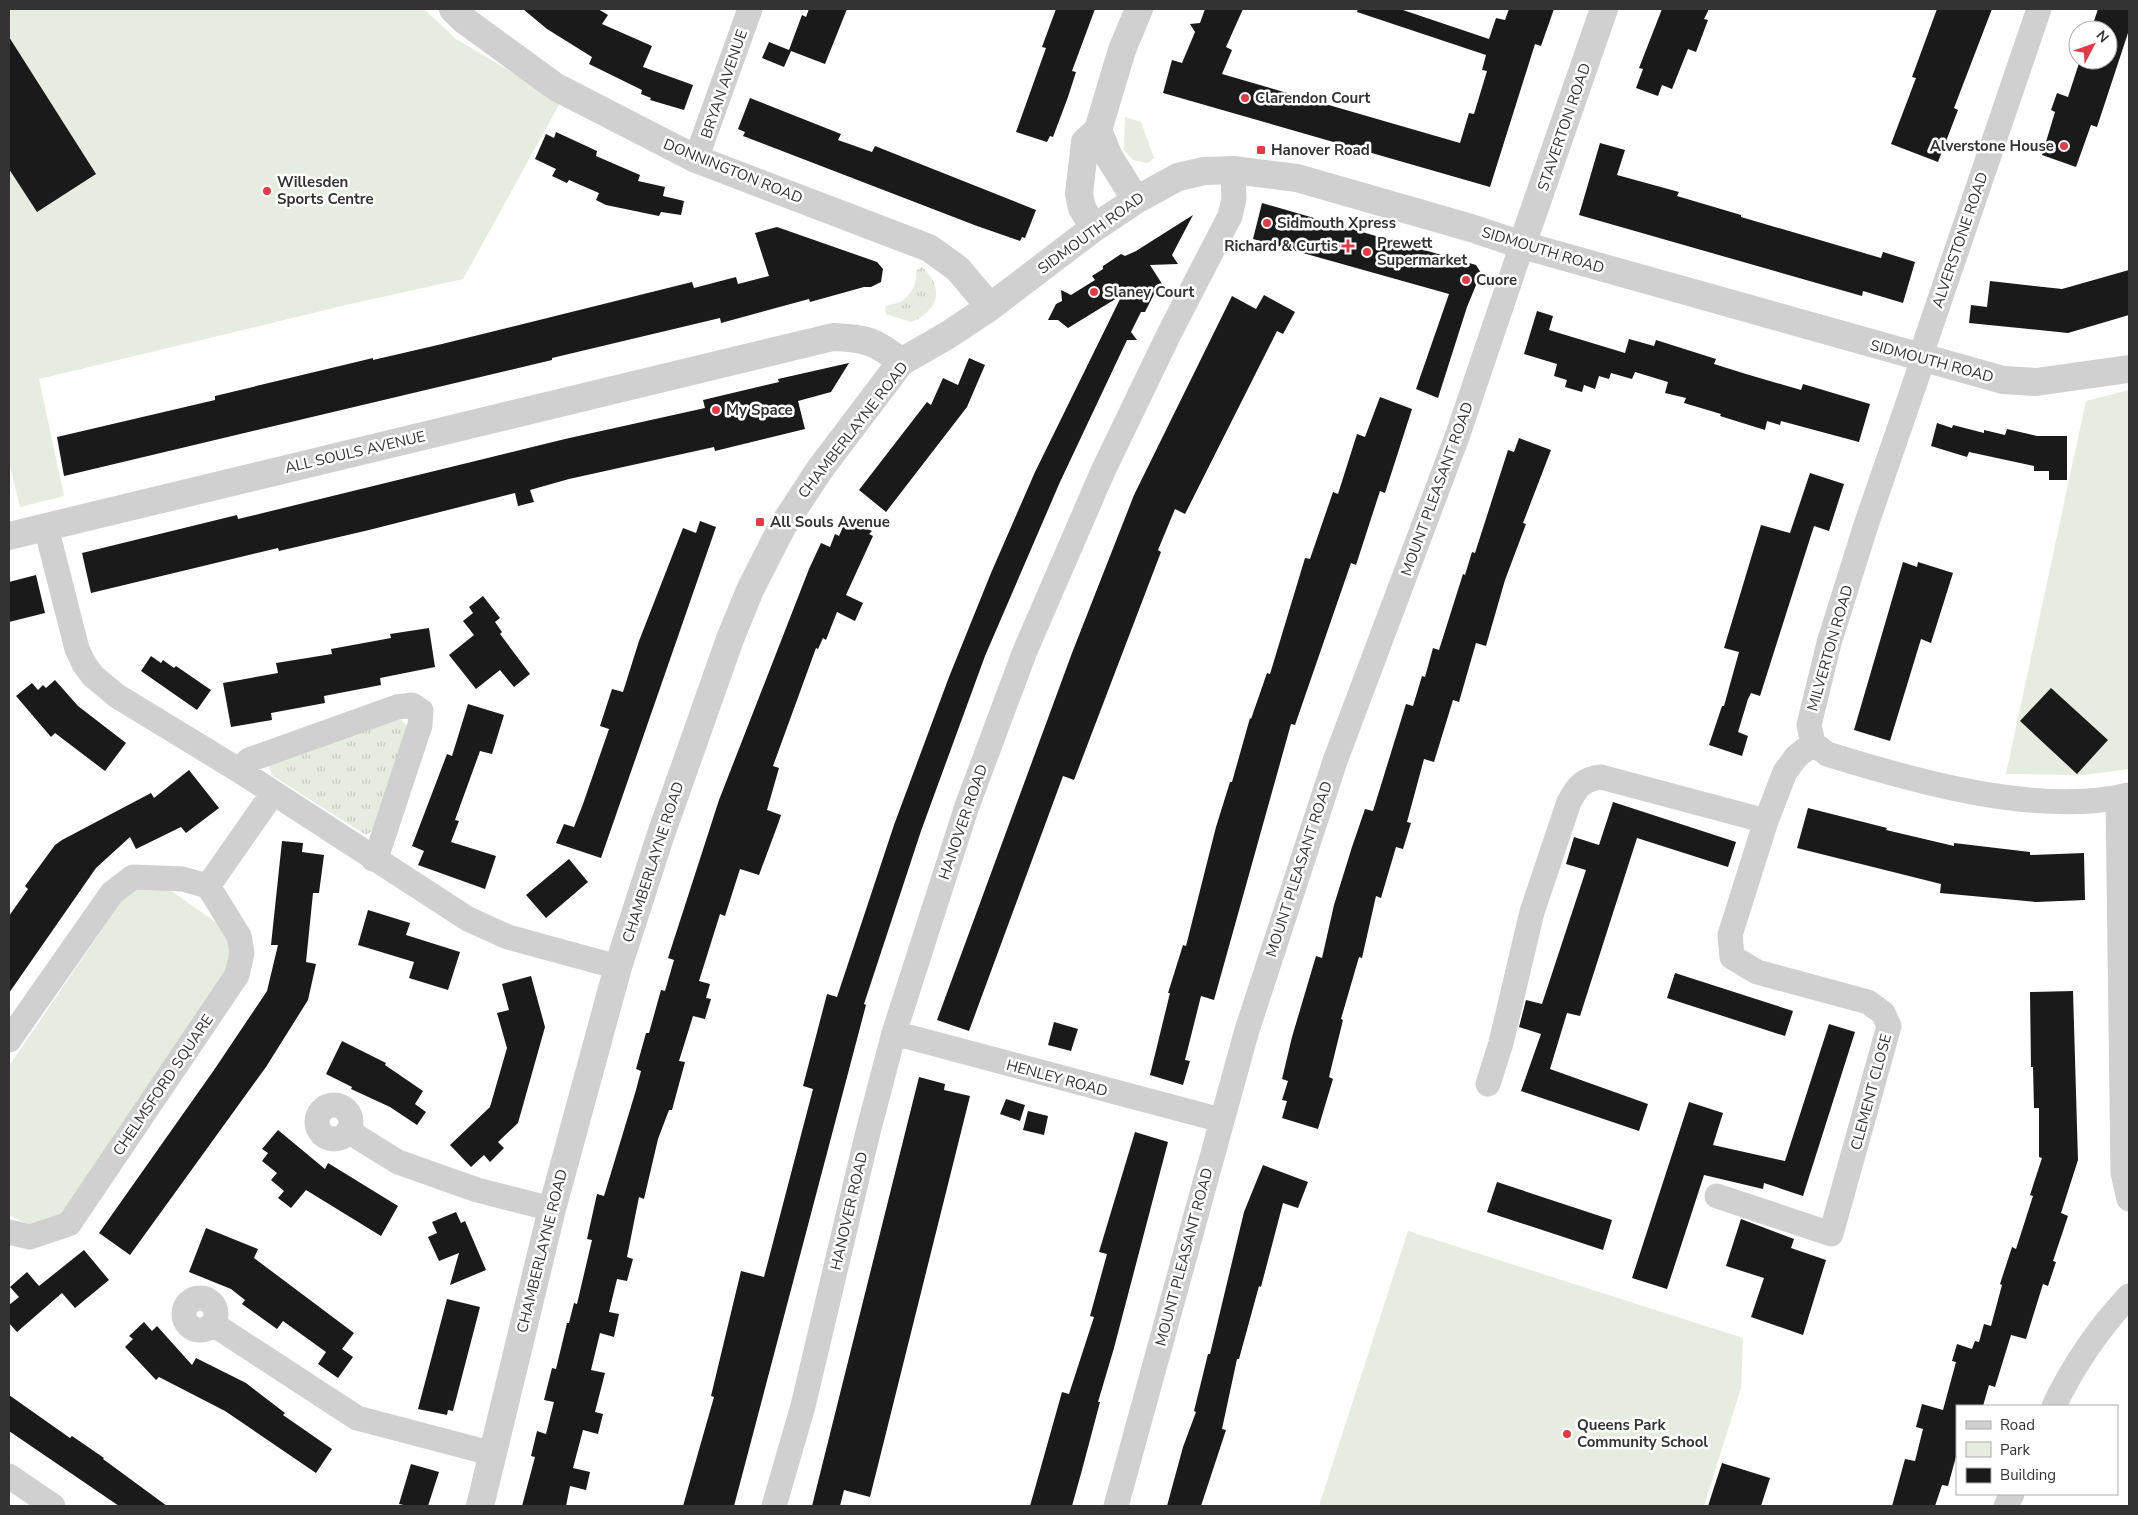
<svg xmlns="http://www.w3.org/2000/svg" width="2138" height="1515" viewBox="0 0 2138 1515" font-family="'Nunito Sans',sans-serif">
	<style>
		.grass { fill: url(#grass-tufts) }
		.park { fill: #e6ecdf }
		.building { fill: #1a1a1a }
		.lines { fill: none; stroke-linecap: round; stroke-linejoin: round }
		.minor { stroke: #d0d0d0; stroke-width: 25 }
		.tertiary { stroke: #d0d0d0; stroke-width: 28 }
		.poi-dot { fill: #e63946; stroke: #fff; stroke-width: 2 }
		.labels { text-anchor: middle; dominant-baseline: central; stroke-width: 5; stroke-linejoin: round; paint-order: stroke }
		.street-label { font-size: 15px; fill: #333; stroke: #fff }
		.poi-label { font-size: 15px; font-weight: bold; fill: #333; stroke: #fff; text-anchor: start }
	</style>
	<defs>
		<pattern id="grass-tufts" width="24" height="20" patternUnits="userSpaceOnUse" patternTransform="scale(1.25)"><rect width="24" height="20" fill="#e6ecdf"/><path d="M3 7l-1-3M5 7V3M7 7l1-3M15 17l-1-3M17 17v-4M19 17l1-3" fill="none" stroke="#c6cbc0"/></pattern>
	</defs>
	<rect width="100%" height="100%" fill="#fff"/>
	<!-- grass -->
	<path class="grass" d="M922 267C945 288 939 310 911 322L886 314 885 307C890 304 895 304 900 302 911 296 918 283 916 271Z
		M393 719H400L406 725 407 733 374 830 366 835 273 776 269 768 272 761Z"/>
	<!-- park -->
	<path class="park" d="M9 9H424L456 39 561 101 463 279 346 305 39 379 64 496 20 507 9 462Z
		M1125 117 1141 122 1154 158 1148 163 1133 160 1124 150Z
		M2129 390V769L2084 775 2006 774 2086 401Z
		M148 885 170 890 221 926 233 946 232 969 60 1215C38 1226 30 1228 9 1215V1066L120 903 132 890Z
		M1408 1231 1743 1338 1741 1388 1704 1506H1319Z"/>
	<!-- building -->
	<path class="building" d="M523 9H598L608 15 602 24 652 46 643 67 693 85 684 110 650 100 651 98 641 94 642 90 589 64 592 57 547 29Z
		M809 9H847L825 64 791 51 784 67 762 58 769 42 789 50 802 15 806 17Z
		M1056 9H1095L1072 71 1076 72 1068 97 1053 137 1050 136 1047 142 1016 132 1046 48 1042 47Z
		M1205 9H1243L1226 47 1232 50 1222 74 1460 143 1469 113 1474 114 1487 71 1482 70 1486 55 1357 12 1358 9H1400L1489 39 1496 18 1505 20 1509 9H1554L1541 46 1535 44 1490 187 1163 93 1172 60 1182 63 1195 32 1190 24 1200 23Z
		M1662 9H1709L1704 19 1708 20 1696 52 1688 49 1672 89 1662 85 1658 96 1636 88 1643 69 1639 68Z
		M1937 9H1992L1954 108 1958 110 1938 162 1891 144 1916 78 1912 77Z
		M2098 9H2129V30L2097 127 2091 125 2076 167 2042 155 2055 112 2051 110 2057 93 2068 97 2080 60H2108V30H2091Z
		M9 37 96 174 37 212 9 169Z
		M750 98 841 134 838 140 872 152 875 146 1036 210 1025 238 1022 237 1020 241 977 226 743 136 745 132 738 129Z
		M556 132 597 151 596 156 640 175 638 181 665 187 663 196 684 201 681 215 661 212 659 216 606 205 596 200 599 193 569 180 567 183 552 176 556 169 535 159 546 134 554 138Z
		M1600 143 1625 150 1617 175 1679 192 1677 196 1741 215V217L1881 258 1883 252 1915 262 1903 303 1863 291 1862 296 1579 215Z
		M1262 203 1476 265 1481 273 1467 307 1438 398 1416 389 1449 294 1253 239Z
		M1193 215 1172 255 1178 264 1150 265 1166 290H1156L1145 312H1141L1131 332 1137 340H1127L1060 482 985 656 921 831 864 1004 866 1005 734 1506H683L714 1397 711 1396 741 1271 764 1277 813 1089 803 1086 827 994 837 997 894 825 949 677 991 573 1035 472 1122 295 1068 328 1058 320H1048L1056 304 1062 301 1061 290 1071 295 1095 280 1092 276 1103 269V266L1121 254 1125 256 1136 251Z
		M777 227 877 262 883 269 881 282 871 287H864L810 302 809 299 721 323 720 318 552 358V360L64 476 57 437 215 400V396L373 358V360L442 344 692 282 694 288 736 277 738 284 769 276 755 233Z
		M2129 270V315L2068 333 1969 323 1971 305 1987 307 1990 281 2062 289Z
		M1264 295 1295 312 1283 334 1277 331 1185 514 1175 509 1158 550 1161 552 1074 780 1063 776 969 1031 937 1020 1072 653 1134 495 1232 296 1256 309Z
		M1537 311 1553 316 1549 330 1625 353 1629 339 1654 346 1656 340 1716 359 1714 364 1746 374 1801 390 1803 384 1870 404 1859 442 1781 421 1780 425 1767 421 1765 430 1720 416 1721 414 1684 403 1686 398 1665 393 1668 382 1635 372 1632 379 1611 373 1609 379 1599 376 1595 389 1584 385 1582 392 1565 387 1567 380 1554 376 1557 364 1524 354Z
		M969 358 985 365 967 407 886 512 859 490 927 402 931 405 943 378 958 385Z
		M849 363 831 392 798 401 805 429 715 451 714 447 569 479 530 490 534 502 518 506 515 493 369 530 279 551 278 548 91 593 82 553 237 515 238 519 263 513 565 439 705 408 703 400 779 382 778 379Z
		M1380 397 1412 409 1385 493 1380 491 1356 565 1351 563 1295 725 1291 724 1214 1000 1201 996 1185 1060 1190 1061 1183 1085 1150 1075 1170 993H1168L1183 945 1186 946 1216 827 1230 782H1232L1250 718 1251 719 1267 673 1270 674 1305 558 1310 559 1333 492 1338 494 1357 434 1365 437Z
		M1937 423 1952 428 1953 425 1984 433V430L2005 435 2007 429 2037 436H2067V480H2049V471H2034V466L1969 452 1967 457 1931 446Z
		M1519 438 1551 450 1523 523 1526 524 1505 580 1486 646 1476 643 1459 702 1453 700 1434 762 1424 759 1407 822 1411 823 1403 849 1396 847 1381 898 1376 896 1362 958 1359 957 1341 1019 1343 1020 1329 1077 1333 1079 1318 1129 1282 1118 1287 1101 1282 1100 1288 1081 1282 1079 1292 1037 1316 956 1322 958 1334 905 1352 847 1365 809 1373 811 1406 704 1413 706 1422 676 1425 677 1433 648 1439 650 1463 574 1465 575 1472 552 1475 553 1508 450 1514 452Z
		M1810 473 1844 484 1829 531 1814 526 1760 696 1751 693 1748 699 1738 732 1748 736 1742 756 1709 745 1722 706H1724L1739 652 1724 648 1761 525 1790 533Z
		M846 520 872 531 869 534 873 536 846 595 863 603 855 621 837 612 826 640 823 638 818 649 816 648 773 766 779 768 767 810 781 815 778 824 759 875 740 869 725 916 720 914 699 981 710 984 706 998 711 999 705 1019 693 1016 679 1061 685 1062 672 1110H669L658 1139 644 1199 639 1197 627 1257 633 1259 627 1281 617 1279 609 1312 619 1314 614 1337 600 1333 591 1370 605 1373 595 1412 603 1414 598 1434 583 1430 573 1468 590 1472 586 1490 570 1486 566 1506H522L535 1457 531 1456 537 1431 546 1434 554 1402 544 1400 552 1368 556 1369 567 1323H569L574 1303 577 1304 592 1240 587 1239 597 1194 604 1196 636 1090 641 1071 636 1069 646 1033H649L661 990 665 991 674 960 668 958 719 800 809 569 821 543 830 547 835 534 839 536Z
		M700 521 716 527 601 858 556 843 564 824 574 827 583 804 609 729 600 726 612 689 623 692 639 641 683 528 696 533Z
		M1903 562 1917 567 1918 562 1953 573 1931 643 1921 639 1890 741 1854 730Z
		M36 575 45 613 9 622V582Z
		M483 596 500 618 495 622 502 632 500 634 530 674 514 687 500 670 476 689 449 655 474 635 463 621 473 613 469 607Z
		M429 628 435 667 380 678 381 685 324 696 325 703 271 713 272 720 231 727 223 683 278 673 276 663 332 654 331 649 391 638 390 634Z
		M151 656 161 663 163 660 174 668 176 666 211 690 197 710 141 671Z
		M55 680 78 706 126 743 105 771 55 733 51 737 16 696 32 683 38 690 43 685 46 688Z
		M2051 688 2108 740 2077 774 2020 721Z
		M468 704 504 715 492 754 480 751 455 820 459 821 451 842 496 856 485 889 418 865 424 851 412 846 447 754 452 756Z
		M189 770 219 808 186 833 181 827 136 849 130 837 96 868 9 993V916L28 889 25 886 55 845 62 840 151 793 154 798Z
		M1613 802 1736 842 1728 867 1637 838 1580 1016 1567 1013 1550 1069 1648 1104 1639 1131 1521 1091 1541 1034 1519 1027 1526 1000 1542 1004 1586 870 1566 864 1574 837 1599 845Z
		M1808 808 1887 828 1886 830 1954 846V843L2030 852V855L2084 853 2085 900 2036 902 1940 893 1941 884 1797 848Z
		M282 841 303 843 302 852 324 855 319 893H313L306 962 316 964 308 1000 266 1067 130 1255 99 1233 214 1070 267 991 278 945H271Z
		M569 859 588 882 546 918 526 895Z
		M368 910 410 923 406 935 460 952 448 990 409 978 414 962 358 945Z
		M1675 973 1793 1011 1785 1036 1667 998Z
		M531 976 545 1027 518 1123 498 1142 504 1148 490 1162 484 1155 471 1167 450 1145 490 1107 507 1048 497 1013 509 1010 502 984Z
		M2073 991 2078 1160 2061 1213 2068 1216 2053 1261 2056 1262 2048 1286 2043 1284 2026 1339 2011 1335 1995 1387 1989 1385 1983 1406H1957V1453L1948 1486 1942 1485 1935 1506H1892L1905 1459 1915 1461 1923 1429 1916 1427 1922 1404 1943 1410 1956 1362 1952 1361 1957 1344 1972 1349 1975 1341 1979 1342 1984 1324 1991 1326 2002 1285 2000 1284 2012 1247 2016 1249 2033 1196 2030 1195 2042 1158 2039 1157V1108H2034L2033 1067H2031L2030 992Z
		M1054 1022 1078 1029 1071 1051 1048 1045Z
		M1829 1024 1855 1032 1803 1196 1764 1183 1763 1189 1704 1175 1667 1289 1632 1278 1689 1102 1723 1113 1713 1145 1785 1161Z
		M342 1041 386 1063 385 1065 423 1091 415 1104 426 1112 417 1125 390 1107 351 1089 352 1087 326 1074Z
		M919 1077 945 1084 944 1090 970 1096 886 1433 870 1497 844 1490 840 1506H812Z
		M1006 1099 1025 1105 1020 1121 1000 1114Z
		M1028 1111 1048 1116 1044 1135 1023 1130Z
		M278 1130 325 1169 328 1163 398 1206 381 1236 306 1190 291 1208 278 1198 284 1191 271 1180 277 1173 262 1161 268 1153 262 1149Z
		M1135 1132 1168 1142 1114 1348 1098 1402H1100L1082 1470 1072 1506H1030L1062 1392 1069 1394 1094 1317 1090 1316 1107 1254 1099 1252Z
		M1263 1165 1308 1182 1298 1208 1283 1203 1261 1287 1259 1286 1239 1359H1237L1222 1429 1226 1430 1201 1506H1167L1183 1447 1196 1412 1194 1411 1208 1354H1210L1244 1212Z
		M1497 1182 1612 1220 1603 1250 1487 1212Z
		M456 1212 461 1223 465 1221 486 1270 450 1285 459 1253 439 1261 428 1237 437 1233 432 1222Z
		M1741 1219 1794 1239 1791 1248 1826 1260 1803 1335 1751 1317 1764 1278 1726 1266Z
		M206 1228 258 1249 254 1258 354 1333 342 1349 353 1357 338 1378 318 1364 326 1352 283 1321 277 1329 242 1304 245 1300 231 1289 189 1272Z
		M84 1250 109 1280 75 1308 62 1293 17 1332 9 1323V1305L19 1297 10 1287 27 1272 39 1286Z
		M447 1299 480 1307 453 1411 448 1410 447 1415 418 1409Z
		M144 1322 152 1331 157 1326 192 1365 196 1358 246 1383 285 1413 283 1415 332 1449 316 1473 225 1411 159 1377 156 1380 125 1347 133 1339 129 1336Z
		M9 1395 70 1438 72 1436 104 1458 103 1459 167 1506H119L9 1431Z
		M1722 1463 1770 1478 1761 1506H1708Z
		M411 1464 439 1472 428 1506H408L399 1504Z"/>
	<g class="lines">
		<!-- minor -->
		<path class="minor" d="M2039 9 1925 343 1918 374 1866 525 1829 643 1809 725 1813 743 1827 754C1914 781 2039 817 2129 795
			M696 159 750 9
			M46 527 77 649 84 664 93 676 117 696 240 771 468 919 508 937 618 967
			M240 771 249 760 397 707 412 705 421 711 420 725 379 849 373 859
			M2118 798 2123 1173 2129 1199
			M208 886 273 793
			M894 1033 1221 1120
			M9 1040 112 893 133 877 182 879 208 886 239 936 242 953 237 975 69 1224 30 1237 9 1232
			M1488 1084 1501 1043 1532 912 1569 802C1577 787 1583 779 1601 777L1766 821
			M317 1122a17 17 0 1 1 34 0a17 17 0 1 1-34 0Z
			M348 1131 398 1162 477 1190 552 1209
			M1717 1196 1831 1234 1889 1026 1883 1013 1868 1002 1757 972 1732 957 1730 935 1766 821 1785 772 1796 757 1813 743
			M184 1314a16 16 0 1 1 32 0a16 16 0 1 1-32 0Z
			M213 1324 357 1418 494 1454
			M2054 1406C2073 1366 2098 1329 2129 1296
			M9 1476 53 1506
			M774 1506 803 1406 867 1136 894 1033 967 806 1025 651 1103 471 1169 334 1230 216 1234 199 1233 170
			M1116 1506 1247 1030 1335 761 1457 437 1522 245
			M2006 1506 2012 1494"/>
		<!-- tertiary -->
		<path class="tertiary" d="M453 9 464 20 556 87 696 159 929 248 958 269 990 307
			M1098 130 1109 157 1136 200
			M1094 228 1082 208 1079 194 1085 142 1098 130 1122 50 1139 9
			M1522 245 1604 9
			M9 536 833 337C865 338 876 341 901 362
			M480 1506 552 1209 618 967 660 837 730 639 750 590 782 527 820 469 901 362 948 335 990 307 1094 228 1136 200 1178 177 1204 171 1233 170 1297 178 1471 228 1522 245 2003 380 2036 382 2129 369"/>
	</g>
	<!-- markers -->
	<g class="poi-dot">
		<circle cx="1245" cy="98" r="5"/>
		<circle cx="2064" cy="146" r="5"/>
		<rect x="1256" y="145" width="10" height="10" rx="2.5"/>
		<circle cx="267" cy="191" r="5"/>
		<circle cx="1267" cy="223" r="5"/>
		<path d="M1345.5 238.5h5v5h5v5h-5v5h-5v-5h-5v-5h5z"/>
		<circle cx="1367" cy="252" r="5"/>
		<circle cx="1466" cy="280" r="5"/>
		<circle cx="1094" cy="292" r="5"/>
		<circle cx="716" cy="410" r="5"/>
		<rect x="755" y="517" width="10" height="10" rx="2.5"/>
		<circle cx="1567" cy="1434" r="5"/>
	</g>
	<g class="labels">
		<!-- street labels -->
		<g class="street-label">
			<text transform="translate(724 84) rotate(-71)">BRYAN AVENUE</text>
			<text transform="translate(1564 127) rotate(-71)">STAVERTON ROAD</text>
			<text transform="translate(733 171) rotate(22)">DONNINGTON ROAD</text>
			<text transform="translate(1091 233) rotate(-36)">SIDMOUTH ROAD</text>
			<text transform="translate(1960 240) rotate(-71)">ALVERSTONE ROAD</text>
			<text transform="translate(1543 250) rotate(17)">SIDMOUTH ROAD</text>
			<text transform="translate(1932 361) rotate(15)">SIDMOUTH ROAD</text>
			<text transform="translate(853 430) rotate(-52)">CHAMBERLAYNE ROAD</text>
			<text transform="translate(355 452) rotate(-13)">ALL SOULS AVENUE</text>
			<text transform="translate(1437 489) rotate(-70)">MOUNT PLEASANT ROAD</text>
			<text transform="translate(1830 648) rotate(-74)">MILVERTON ROAD</text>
			<text transform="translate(963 822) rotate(-71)">HANOVER ROAD</text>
			<text transform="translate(653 862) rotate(-72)">CHAMBERLAYNE ROAD</text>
			<text transform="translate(1299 869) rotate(-72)">MOUNT PLEASANT ROAD</text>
			<text transform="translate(1057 1078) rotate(15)">HENLEY ROAD</text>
			<text transform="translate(163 1085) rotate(-56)">CHELMSFORD SQUARE</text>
			<text transform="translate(1871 1092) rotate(-75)">CLEMENT CLOSE</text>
			<text transform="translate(849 1211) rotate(-77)">HANOVER ROAD</text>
			<text transform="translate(542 1251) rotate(-76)">CHAMBERLAYNE ROAD</text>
			<text transform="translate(1184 1257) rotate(-75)">MOUNT PLEASANT ROAD</text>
		</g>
		<!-- poi labels -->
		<g class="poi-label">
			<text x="1255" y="98">Clarendon Court</text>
			<text x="2054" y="146" text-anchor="end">Alverstone House</text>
			<text x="1271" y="150">Hanover Road</text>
			<text x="277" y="182">Willesden<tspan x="277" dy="17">Sports Centre</tspan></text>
			<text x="1277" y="223">Sidmouth Xpress</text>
			<text x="1377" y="243">Prewett<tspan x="1377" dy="17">Supermarket</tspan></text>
			<text x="1338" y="246" text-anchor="end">Richard &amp; Curtis</text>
			<text x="1476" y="280">Cuore</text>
			<text x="1104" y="292">Slaney Court</text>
			<text x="726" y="410">My Space</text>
			<text x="770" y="522">All Souls Avenue</text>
			<text x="1577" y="1425">Queens Park<tspan x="1577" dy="17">Community School</tspan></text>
		</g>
	</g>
	<!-- border -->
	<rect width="2138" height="1515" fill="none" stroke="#333333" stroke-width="20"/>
	<!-- legend -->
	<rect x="1956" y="1405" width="162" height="90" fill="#ffffff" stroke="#adadad"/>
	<rect x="1966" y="1421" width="25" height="8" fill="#d0d0d0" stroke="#adadad"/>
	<text x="2000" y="1430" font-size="15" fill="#333333">Road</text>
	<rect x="1966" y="1442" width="25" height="15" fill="#e6ecdf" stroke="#adadad"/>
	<text x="2000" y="1455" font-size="15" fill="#333333">Park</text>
	<rect x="1966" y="1468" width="25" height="15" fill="#1a1a1a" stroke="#adadad"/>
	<text x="2000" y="1480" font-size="15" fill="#333333">Building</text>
	<!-- north arrow -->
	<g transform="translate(2093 45) rotate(49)"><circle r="24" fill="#ffffff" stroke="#adadad"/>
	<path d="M0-4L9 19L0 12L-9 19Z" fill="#e63946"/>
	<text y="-8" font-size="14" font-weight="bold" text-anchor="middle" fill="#333333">N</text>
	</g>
</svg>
